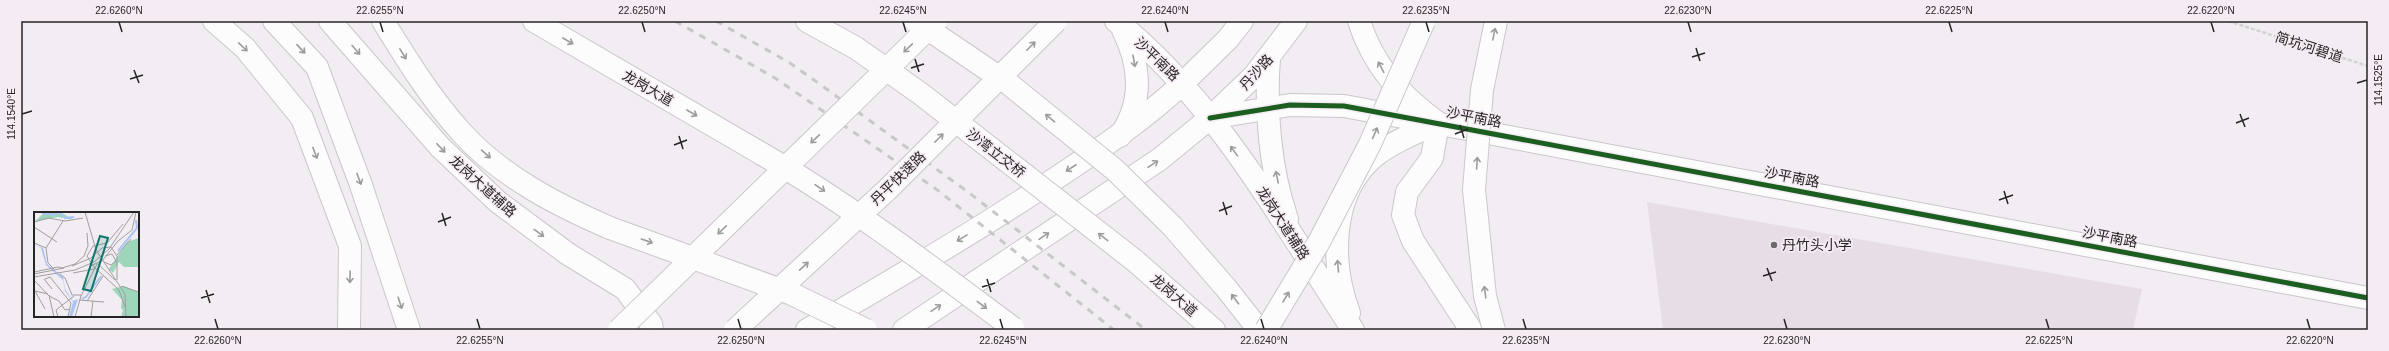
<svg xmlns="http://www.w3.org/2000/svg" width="2389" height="351" viewBox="0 0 2389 351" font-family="Helvetica,'Noto Sans SC',sans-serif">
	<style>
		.built { fill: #e7dde6 }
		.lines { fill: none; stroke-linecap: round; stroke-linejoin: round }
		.minor-casing { stroke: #cac6ca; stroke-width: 24 }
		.major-casing { stroke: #cac6ca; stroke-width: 24 }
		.highway-casing { stroke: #cac6ca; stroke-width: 24 }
		.path { stroke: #d3d2d3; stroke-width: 2.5; stroke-dasharray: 4 2; stroke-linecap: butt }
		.minor { stroke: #fdfcfd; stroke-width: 22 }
		.major { stroke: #fdfcfd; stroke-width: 22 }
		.highway { stroke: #fdfcfd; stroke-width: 22 }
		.rail { stroke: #c9c8c9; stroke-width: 3; stroke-dasharray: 7 7; stroke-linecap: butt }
		.highway-bridge-casing { stroke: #cac6ca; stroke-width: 24; stroke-linecap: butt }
		.highway-bridge { stroke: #fdfcfd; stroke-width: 22 }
		.cycleway-casing { stroke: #f4ebf3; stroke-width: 8 }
		.cycleway { stroke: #1b5e20; stroke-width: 5 }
		.oneway { stroke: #9d9b9d }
		.ticks { fill: none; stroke: #272427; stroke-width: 1.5 }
		.poi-dot { fill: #6e6a6e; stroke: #f4ebf3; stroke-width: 1.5 }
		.labels { text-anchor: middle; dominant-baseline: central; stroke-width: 3.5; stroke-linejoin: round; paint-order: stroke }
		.street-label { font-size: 14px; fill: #272427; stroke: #f4ebf3 }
		.poi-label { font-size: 14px; fill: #272427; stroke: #f4ebf3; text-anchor: start }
		.inset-river { fill: none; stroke: #abc4f2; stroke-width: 2 }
		.inset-road { fill: none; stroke: #a19da1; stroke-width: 1 }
		.view { fill: #0f766e; fill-opacity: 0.15; stroke: #0f766e; stroke-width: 2 }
		.inset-edge { fill: none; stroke: #272427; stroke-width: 2 }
		.neatline { fill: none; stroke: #272427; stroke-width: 1.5 }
		.ticks-label { font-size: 10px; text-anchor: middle; fill: #272427 }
	</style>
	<rect width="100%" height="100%" fill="#f2edf2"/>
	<!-- built -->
	<path class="built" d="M1647 202 2142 289 2133 330H1663Z"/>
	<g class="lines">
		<defs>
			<path id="minor" d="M1210 118 1290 105 1344 106 2368 298
				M1438 123 1432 158 1407 192 1403 215 1413 241 1471 330"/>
			<path id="major" d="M330 21 440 147 498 202 568 254 625 289 651 324 652 330
				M1116 21C1214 98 1285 226 1353 330
				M1359 21C1373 66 1401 96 1438 123
				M1269 58C1265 111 1270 169 1287 219
				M1182 84 1228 39 1242 21
				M1210 118 1254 76 1296 21
				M1120 136C1143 103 1141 66 1123 30
				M1349 313C1330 262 1330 192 1376 155 1395 141 1417 132 1438 123"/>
			<path id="highway" d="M214 21 245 48 302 118 350 246 349 330
				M274 21 317 67 361 185 409 330
				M383 21C407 60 431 99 462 133 502 177 557 205 610 228
				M534 21 762 154
				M807 21 856 48
				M1173 227 1226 288 1259 330
				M1134 260 1214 330
				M807 330C885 285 963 239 1038 190 1088 157 1138 125 1182 84
				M904 330 1160 159 1210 118"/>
		</defs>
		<!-- minor casing -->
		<use href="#minor" class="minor-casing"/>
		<!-- major casing -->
		<use href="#major" class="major-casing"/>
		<!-- highway casing -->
		<use href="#highway" class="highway-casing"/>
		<!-- path -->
		<path class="path" d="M2228 21 2368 66"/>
		<!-- minor -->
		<use href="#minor" class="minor"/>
		<!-- major -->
		<use href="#major" class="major"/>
		<!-- highway -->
		<use href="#highway" class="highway"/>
		<!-- rail -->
		<path class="rail" d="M675 21 775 78 936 189 1114 330
			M716 21 790 63 814 80 968 192 1146 330"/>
		<defs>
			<path id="highway-bridge" d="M916 21 1009 84 1115 170 1173 227
				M856 48 921 94 1134 260
				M762 154C850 205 931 267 1013 328
				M610 228 792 294 866 330
				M619 330 936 21
				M735 330 888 189 1056 21
				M1266 330 1319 242 1370 144 1424 21
				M1494 330 1485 296 1474 190 1482 90 1496 21"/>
		</defs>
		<!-- highway-bridge casing -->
		<use href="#highway-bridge" class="highway-bridge-casing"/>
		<!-- highway-bridge -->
		<use href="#highway-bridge" class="highway-bridge"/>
		<defs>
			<path id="cycleway" d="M1210 118 1290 105 1344 106 2368 298"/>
		</defs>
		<!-- cycleway casing -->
		<use href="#cycleway" class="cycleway-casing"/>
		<!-- cycleway -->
		<use href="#cycleway" class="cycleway"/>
	</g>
	<!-- one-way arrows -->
	<defs><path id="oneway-shaft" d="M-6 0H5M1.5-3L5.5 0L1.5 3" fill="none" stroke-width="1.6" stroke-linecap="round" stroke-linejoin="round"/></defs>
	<g class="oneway">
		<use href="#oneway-shaft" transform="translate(1494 34) rotate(-78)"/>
		<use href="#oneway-shaft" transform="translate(568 41) rotate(30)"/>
		<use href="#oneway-shaft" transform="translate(1031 46) rotate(-45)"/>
		<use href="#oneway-shaft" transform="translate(243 47) rotate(44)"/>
		<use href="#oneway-shaft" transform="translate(908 48) rotate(136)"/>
		<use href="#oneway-shaft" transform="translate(301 49) rotate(47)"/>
		<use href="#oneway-shaft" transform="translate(356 50) rotate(49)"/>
		<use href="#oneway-shaft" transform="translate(403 54) rotate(58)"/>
		<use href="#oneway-shaft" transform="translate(1134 61) rotate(80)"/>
		<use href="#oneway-shaft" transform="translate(1381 67) rotate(-118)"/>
		<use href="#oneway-shaft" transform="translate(692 113) rotate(30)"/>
		<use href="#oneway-shaft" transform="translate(1050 118) rotate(-141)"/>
		<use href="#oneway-shaft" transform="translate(1375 133) rotate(-66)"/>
		<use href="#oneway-shaft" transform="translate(939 138) rotate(-45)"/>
		<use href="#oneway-shaft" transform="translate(815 139) rotate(136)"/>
		<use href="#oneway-shaft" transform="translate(441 148) rotate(46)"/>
		<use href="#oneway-shaft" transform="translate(1234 151) rotate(-126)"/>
		<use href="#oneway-shaft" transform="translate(315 153) rotate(69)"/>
		<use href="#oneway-shaft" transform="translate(486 154) rotate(41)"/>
		<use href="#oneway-shaft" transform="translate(1477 163) rotate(-86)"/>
		<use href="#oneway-shaft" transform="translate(1153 164) rotate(-34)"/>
		<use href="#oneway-shaft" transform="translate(1071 168) rotate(147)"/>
		<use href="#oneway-shaft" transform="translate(1277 177) rotate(-102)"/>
		<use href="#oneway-shaft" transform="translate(359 179) rotate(70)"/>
		<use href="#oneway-shaft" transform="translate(820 188) rotate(34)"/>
		<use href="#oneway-shaft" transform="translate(722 230) rotate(136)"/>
		<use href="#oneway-shaft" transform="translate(539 233) rotate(36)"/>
		<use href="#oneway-shaft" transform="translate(1044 236) rotate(-34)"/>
		<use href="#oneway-shaft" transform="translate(1103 237) rotate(-142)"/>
		<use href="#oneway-shaft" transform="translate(962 238) rotate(148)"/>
		<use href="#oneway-shaft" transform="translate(647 241) rotate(19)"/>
		<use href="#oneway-shaft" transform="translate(804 266) rotate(-43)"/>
		<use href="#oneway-shaft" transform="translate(1338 266) rotate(-95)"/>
		<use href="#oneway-shaft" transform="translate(350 277) rotate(91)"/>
		<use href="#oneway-shaft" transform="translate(1485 292) rotate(-98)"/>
		<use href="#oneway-shaft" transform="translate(1286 297) rotate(-59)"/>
		<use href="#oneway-shaft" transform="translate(1235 299) rotate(-127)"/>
		<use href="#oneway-shaft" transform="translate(400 303) rotate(72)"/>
		<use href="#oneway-shaft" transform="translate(982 305) rotate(37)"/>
		<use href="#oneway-shaft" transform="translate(936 308) rotate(-34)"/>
	</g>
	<!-- ticks -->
	<path class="ticks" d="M119 22 122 32M380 22 383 32M642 22 645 32M903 22 906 32M1165 22 1168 32M1426 22 1429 32M1688 22 1691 32M1949 22 1952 32M2211 22 2214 32M1696 48 1700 61M1692 57 1705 53M915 59 919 72M911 68 924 64M134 70 139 83M130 79 143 75M2357 83 2367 80M22 114 32 111M2240 114 2245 127M2236 123 2249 118M1460 125 1464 138M1455 134 1468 129M679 136 683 149M674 145 687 140M2004 191 2008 204M1999 200 2013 195M1223 202 1227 215M1219 211 1232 206M442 213 446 226M438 222 451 217M1767 268 1772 281M1763 276 1776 272M987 279 991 292M982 287 995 283M206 290 210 303M201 298 214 294M215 319 218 329M477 319 480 329M738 319 741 329M1000 319 1003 329M1261 319 1264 329M1523 319 1526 329M1784 319 1787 329M2046 319 2049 329M2307 319 2310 329"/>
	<!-- markers -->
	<circle class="poi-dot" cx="1774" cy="245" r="4"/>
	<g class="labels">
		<!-- street labels -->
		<g class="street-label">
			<text transform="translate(2309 47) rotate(18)">简坑河碧道</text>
			<text transform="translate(1157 59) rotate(44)">沙平南路</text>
			<text transform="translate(1256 72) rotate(-48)">丹沙路</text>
			<text transform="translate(648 88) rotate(30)">龙岗大道</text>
			<text transform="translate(1474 117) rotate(11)">沙平南路</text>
			<text transform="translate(996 153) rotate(38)">沙湾立交桥</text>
			<text transform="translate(1792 177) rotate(11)">沙平南路</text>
			<text transform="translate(898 178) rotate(-44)">丹平快速路</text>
			<text transform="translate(483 186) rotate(42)">龙岗大道辅路</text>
			<text transform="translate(1283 223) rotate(57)">龙岗大道辅路</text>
			<text transform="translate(2110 237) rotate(11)">沙平南路</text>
			<text transform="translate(1174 295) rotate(41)">龙岗大道</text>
		</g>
		<!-- poi labels -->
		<g class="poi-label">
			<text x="1782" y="245">丹竹头小学</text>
		</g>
	</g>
	<!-- overview -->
	<g transform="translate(34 212)">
		<rect width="105" height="105" fill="#f2edf2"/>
		<path d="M11 0H26L40 8 24 5 0 10ZM105 26V55H90L85 50 79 61 75 57 93 30ZM90 74 105 80V105H87L89 98 87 96 88 88 78 77Z" fill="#9ed6bc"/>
		<path d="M0 33 9 36 13 52 29 65 31 77 39 89 44 87 38 105H35L39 90 31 79 29 68 12 53 7 36Z" fill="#abc4f2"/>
		<path class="inset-river" d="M8 1 19 3 25 0 31 6 40 5M84 39 103 16 102 8M48 87 52 85 67 64"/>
		<path class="inset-road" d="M51 0 62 38 91 82 92 105M0 10 14 6 31 9 49 6M89 12 73 31 59 34 53 44 59 54 85 78 91 95M0 15 23 30M0 31 12 36 14 51 20 57M12 36 29 9M83 43 97 27M70 50 77 53 82 49 78 42 71 44M64 52 81 68M38 54 57 46 68 36 77 35 83 44V68M56 54 68 49 84 29 98 18 102 0M28 56 41 52 50 44 54 34 53 21M0 60 24 55 28 56M39 61 60 57M0 62 30 56M26 62 31 66 38 83H47M0 65 41 58 60 50 75 37 100 0M10 67 18 77M11 67 16 65 37 91 34 105M0 68 15 84 25 89 31 98 36 97M87 74 105 80M15 83 20 105M45 88 70 90M53 89 69 64M11 97 1 79 14 82M24 105 22 98 40 84M41 105 47 84 63 52M57 105 59 89"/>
		<path class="view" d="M66 24 74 26 57 79 49 77Z"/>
		<rect width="105" height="105" class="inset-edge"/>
	</g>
	<!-- border -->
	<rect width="2389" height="351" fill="none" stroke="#f4ebf3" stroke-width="44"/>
	<rect x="22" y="22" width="2345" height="307" class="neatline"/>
	<g class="ticks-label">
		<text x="119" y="14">22.6260°N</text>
		<text x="380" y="14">22.6255°N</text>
		<text x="642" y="14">22.6250°N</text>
		<text x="903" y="14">22.6245°N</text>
		<text x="1165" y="14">22.6240°N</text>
		<text x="1426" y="14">22.6235°N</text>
		<text x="1688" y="14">22.6230°N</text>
		<text x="1949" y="14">22.6225°N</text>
		<text x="2211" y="14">22.6220°N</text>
		<text transform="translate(2378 80) rotate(-90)" y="4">114.1525°E</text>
		<text transform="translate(11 114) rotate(-90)" y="4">114.1540°E</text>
		<text x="218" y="344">22.6260°N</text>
		<text x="480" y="344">22.6255°N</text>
		<text x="741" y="344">22.6250°N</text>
		<text x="1003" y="344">22.6245°N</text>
		<text x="1264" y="344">22.6240°N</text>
		<text x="1526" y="344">22.6235°N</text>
		<text x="1787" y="344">22.6230°N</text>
		<text x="2049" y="344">22.6225°N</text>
		<text x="2310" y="344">22.6220°N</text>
	</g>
</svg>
